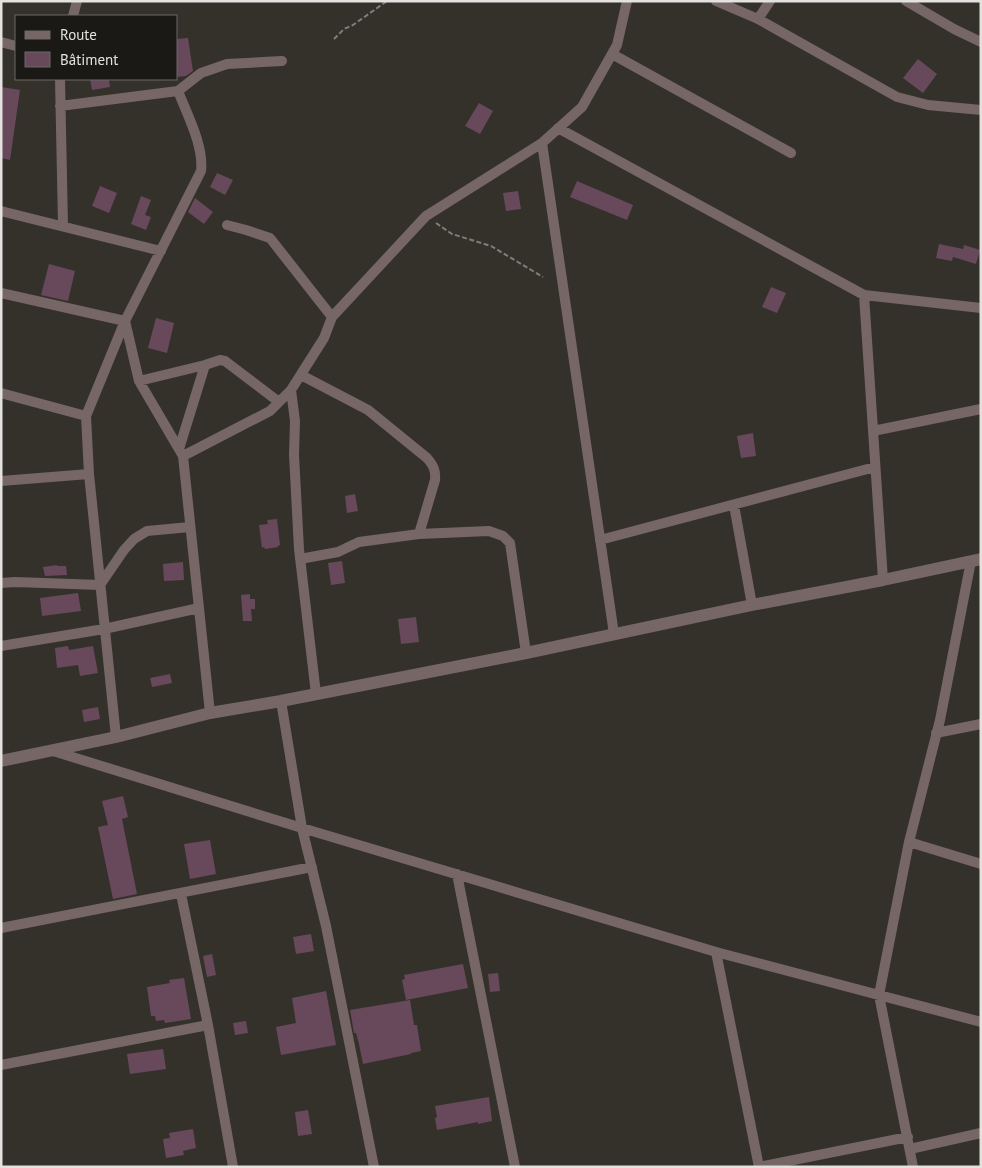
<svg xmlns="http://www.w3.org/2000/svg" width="982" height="1168" viewBox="0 0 982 1168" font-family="'PT Sans',sans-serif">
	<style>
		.building { fill: #67495b }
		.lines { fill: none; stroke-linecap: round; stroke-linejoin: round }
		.path { stroke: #807d78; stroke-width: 2; stroke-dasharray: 5 2.5; stroke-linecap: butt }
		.minor { stroke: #766; stroke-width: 10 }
		.tertiary { stroke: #766; stroke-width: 12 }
	</style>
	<rect width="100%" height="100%" fill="#34312b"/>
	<!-- building -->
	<path class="building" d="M188 38 193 71 186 76 176 77V39Z
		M918 59 937 74 923 93 903 78Z
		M90 79H109L110 87 92 90Z
		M1 87 20 90 10 160 1 158Z
		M479 103 493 111 480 134 465 126Z
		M217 173 233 180 225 195 210 187Z
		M577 181 633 205 627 220 570 197Z
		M100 186 117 193 109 213 92 206Z
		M518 191 521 209 506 211 503 193Z
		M141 196 151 200 145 215 151 217 146 230 131 224Z
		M195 198 213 212 204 224 188 212Z
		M939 244 963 249 964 245 980 250 976 264 953 257 952 261 936 258Z
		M49 264 75 271 68 301 41 295Z
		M771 287 786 293 777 313 762 307Z
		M156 318 174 323 167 353 148 348Z
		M753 433 756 456 741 458 737 436Z
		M355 494 358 511 347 513 345 496Z
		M277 519 280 545 278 546V547L265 549 264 547 262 548 259 525 268 524 267 520Z
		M342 561 345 583 331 585 328 563Z
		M183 562 184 580 164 581 163 564Z
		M57 565V566H66L67 575 45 576 43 567Z
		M78 593 81 611 42 616 40 598Z
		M250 594V599H255V609H251L252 621H243L241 595Z
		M416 617 419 642 401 644 398 619Z
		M68 646 69 650 93 646 98 673 80 676 78 665 57 668 55 648Z
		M170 674 172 683 152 687 150 678Z
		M98 707 100 719 84 722 82 710Z
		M123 796 128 817 122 819 137 894 113 899 98 827 108 825 102 801Z
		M210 840 216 874 190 879 184 844Z
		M311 934 314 951 296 954 293 937Z
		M212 954 216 975 207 977 203 956Z
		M463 964 468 988 406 1000 402 980 405 979 404 975Z
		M498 973 500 991 490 992 488 974Z
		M184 978 191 1019 165 1023 164 1020 156 1021 155 1016H151L147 987 170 983 169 980Z
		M326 991 336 1045 281 1055 276 1027 296 1023 292 998Z
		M410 1000 414 1025H417L421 1051 411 1053V1054L363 1064 359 1044 356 1033H354L350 1010Z
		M246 1021 248 1033 235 1035 233 1023Z
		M163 1049 166 1069 130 1074 127 1054Z
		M489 1097 492 1121 478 1124V1122L437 1130 435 1118 437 1117 435 1106Z
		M308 1110 312 1134 298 1136 295 1112Z
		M193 1129 196 1148 183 1151 184 1155 166 1158 163 1139 170 1138 169 1133Z"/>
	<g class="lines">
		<!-- path -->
		<path class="path" d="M334 39 344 29 353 25 387 1
			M436 223 452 234 491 246 543 277"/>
		<!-- minor -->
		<path class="minor" d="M716 1 758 19 897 97 928 105 981 110
			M906 1 954 29 981 42
			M73 16 77 1
			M758 19 770 1
			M1 42 16 46
			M612 54 791 153
			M60 79 63 226
			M60 106 178 91 201 73 227 64 282 61
			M558 128 864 295 981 308
			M542 143 614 634
			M1 211 161 251
			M227 225 246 230 270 238 332 317
			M1 293 125 321
			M864 295 883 580
			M125 321 139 381 183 456 210 713
			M301 375 368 410 427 458C433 465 436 470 435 480L419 534
			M139 381 205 365 220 360 225 361 279 402
			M1 393 86 416
			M873 431 981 409
			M179 449 205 365
			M183 456 270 411 291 390
			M1 481 89 474
			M734 505 752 605
			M600 540 875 467
			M300 559 338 552 359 542 419 534 489 531 503 536 510 543 526 653
			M1 583 15 582 100 585 124 550 134 539 147 531 190 527
			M1 646 104 629 199 608
			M316 694 299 549 294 455 295 421 291 390 324 338 332 317 426 216 542 143 582 107 617 45 627 1
			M281 701 302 828 326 926 374 1167
			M936 733 981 724
			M116 737 89 474 86 416 125 321 201 171C204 146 187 114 178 91
			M53 751 302 828 716 952 981 1022
			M909 842 981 864
			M457 874 515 1167
			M181 894 208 1025 233 1167
			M1 928 312 867
			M716 952 759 1167
			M1 1065 208 1025
			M910 1149 981 1133
			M759 1167 908 1137
			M913 1167 879 995 909 842 940 720 971 561"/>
		<!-- tertiary -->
		<path class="tertiary" d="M1 761 116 737 210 713 281 701 526 653 752 605 883 580 981 559"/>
	</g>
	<!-- border -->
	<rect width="982" height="1168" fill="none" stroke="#e4e2df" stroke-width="5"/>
	<!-- legend -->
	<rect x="15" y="15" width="162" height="65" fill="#1a1916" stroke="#6b6966"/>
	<rect x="25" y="31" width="25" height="8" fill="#776666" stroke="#6b6966"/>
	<text x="60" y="40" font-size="15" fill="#e4e2df">Route</text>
	<rect x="25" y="52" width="25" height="15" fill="#67495b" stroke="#6b6966"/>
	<text x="60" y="65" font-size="15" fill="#e4e2df">Bâtiment</text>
</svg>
